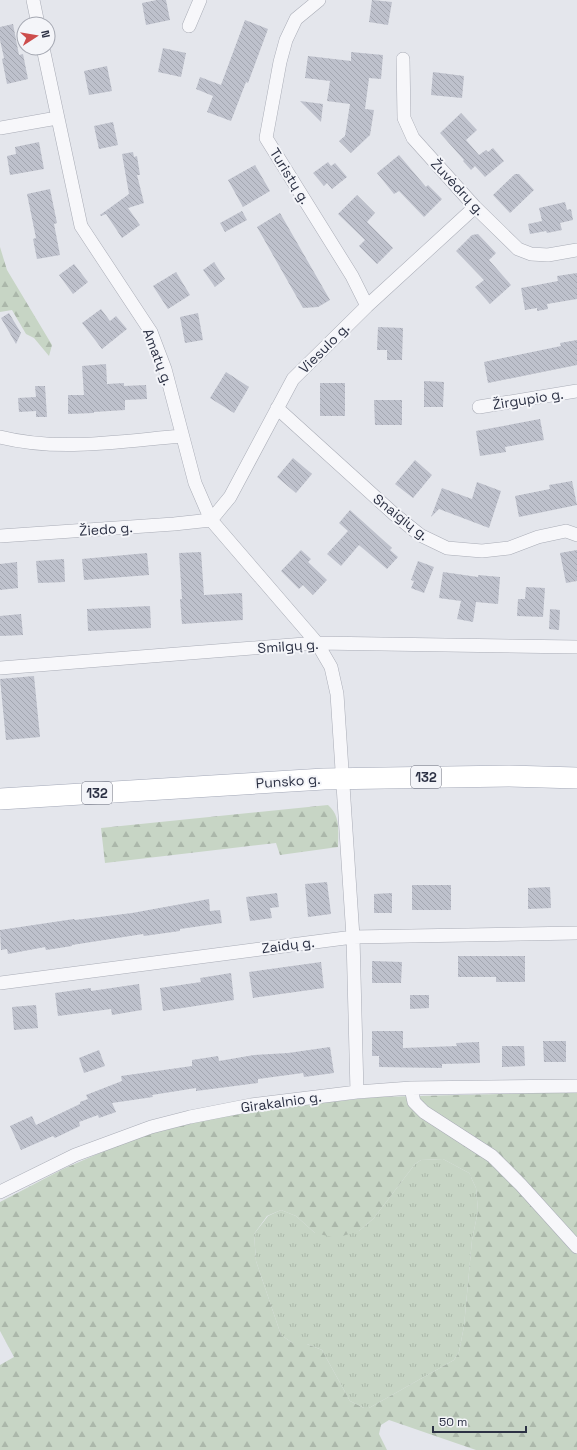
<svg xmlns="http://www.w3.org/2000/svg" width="577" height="1450" viewBox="0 0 577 1450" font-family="'Space Grotesk',sans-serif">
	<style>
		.grass { fill: url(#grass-tufts) }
		.forest { fill: url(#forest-firs); fill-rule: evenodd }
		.building { fill: url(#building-back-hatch) }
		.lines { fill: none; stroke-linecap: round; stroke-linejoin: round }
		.minor-casing { stroke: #a9acb6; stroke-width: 14 }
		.primary-casing { stroke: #a3a8b7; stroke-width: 22 }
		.minor { stroke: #f7f7fa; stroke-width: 13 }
		.primary { stroke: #fff; stroke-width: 21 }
		.labels { text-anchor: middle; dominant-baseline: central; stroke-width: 4; stroke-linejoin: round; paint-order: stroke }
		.shield { fill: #f4f5f9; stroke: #686c7a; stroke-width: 1 }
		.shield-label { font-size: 13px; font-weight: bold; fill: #2c3144 }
		.street-label { font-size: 14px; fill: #2c3144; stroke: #f4f5f9 }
	</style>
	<defs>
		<pattern id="grass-tufts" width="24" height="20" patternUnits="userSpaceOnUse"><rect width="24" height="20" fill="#c7d5c5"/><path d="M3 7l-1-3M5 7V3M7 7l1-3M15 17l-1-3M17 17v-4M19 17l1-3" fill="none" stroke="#abb7aa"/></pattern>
		<pattern id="forest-firs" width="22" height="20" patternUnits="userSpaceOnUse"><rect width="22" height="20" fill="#c7d5c5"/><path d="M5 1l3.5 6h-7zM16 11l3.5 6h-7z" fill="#abb7aa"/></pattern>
		<pattern id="building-back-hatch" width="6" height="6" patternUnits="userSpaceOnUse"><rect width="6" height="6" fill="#bec1cc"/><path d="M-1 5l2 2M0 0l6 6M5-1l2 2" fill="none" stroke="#a3a6b0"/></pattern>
	</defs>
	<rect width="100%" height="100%" fill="#e4e6ec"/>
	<!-- grass -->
	<path class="grass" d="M443 1159 469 1173 476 1188 478 1211 472 1240 464 1326 459 1352 454 1360 369 1408H364L350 1401 322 1350 307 1344H294L281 1335 256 1261 254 1234 268 1216 281 1210 296 1216 315 1233 359 1231 374 1218 415 1164 421 1160Z"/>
	<!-- forest -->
	<path class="forest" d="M0 247 7 270 52 345 49 356 34 338 26 334 12 310 0 312Z
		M328 805C341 816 338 832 338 847L280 855 276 843 105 863 101 828Z
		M577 1092V1450H476L389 1420 381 1425 379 1434 387 1450H0V1365L14 1357 0 1331V1202L63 1169 125 1142 182 1123 242 1111 377 1097ZM443 1159 469 1173 476 1188 478 1211 472 1240 464 1326 459 1352 454 1360 369 1408H364L350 1401 322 1350 307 1344H294L281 1335 256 1261 254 1234 267 1216 281 1210 296 1216 315 1233 336 1238 359 1231 374 1218 415 1164 421 1160Z"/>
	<!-- building -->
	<path class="building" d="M157 0H166L170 20 146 25 142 3Z
		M372 0 392 2 388 25 369 22Z
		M245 20 268 29 248 83 246 82 231 121 207 112 213 96 196 89 200 77 221 85Z
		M13 24 19 55 23 54 28 79 7 84 2 59 4 58 0 40V27Z
		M163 48 186 53 181 77 158 72Z
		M351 52 383 55 381 79 369 78 365 109 374 110 370 135 351 153 339 141 345 136 350 104 327 101 330 81 305 78 308 56 351 61Z
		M107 66 112 91 89 95 84 71Z
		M433 72 464 76 462 98 431 95Z
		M300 101 323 104 321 122Z
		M461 113 477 130 466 140 479 155 486 150 488 152 493 148 504 161 485 177 475 166 471 170 463 161 464 160 440 133Z
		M113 122 118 145 99 149 94 126Z
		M39 142 44 169 10 175 7 156 16 154 15 147Z
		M133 152 134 157 137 156 140 175H137L144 203 128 208 140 225 122 238 106 214 101 216 100 215 129 194 122 154Z
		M399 155 426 187 428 185 442 199 424 217 399 191 394 194 377 173Z
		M328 162 331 166 335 163 347 177 332 189 327 183 324 186 313 173Z
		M255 165 270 191 243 207 228 180Z
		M515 174H519L534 190 510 213 493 195Z
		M50 189 57 223 54 224 60 255 37 259 33 239 36 238 27 194Z
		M357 195 375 213 367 222 393 248 377 264 359 246 365 240 338 214Z
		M565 202 567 210 571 209 573 220 560 223 562 230 547 233 546 231 530 234 528 224 542 221 539 208Z
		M242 211 247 220 225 232 220 223Z
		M280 213 330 300 318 307 303 308 257 227Z
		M478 234 496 253 489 260 511 285 490 304 475 287 484 280 456 251 472 235Z
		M214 262 225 279 215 287 203 270Z
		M74 264 88 282 73 294 59 275Z
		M176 272 190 295 168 309 153 286Z
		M577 273V299L547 304 548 309 537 311V308L525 310 521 288 558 281 557 276Z
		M101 309 110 321 116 316 127 329 102 349 82 323Z
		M9 313 21 333 16 344 1 318Z
		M198 313 203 340 185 343 180 317Z
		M378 327 403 328 402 360H387V350H377Z
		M577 340V365L488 383 484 362 561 346 560 343Z
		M106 364 107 384 124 383V386L146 385 147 399 125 400V410L94 412V413L68 414V395H84L82 366Z
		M226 372 249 387 234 413 210 398Z
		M424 381 444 382 443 407H424Z
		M320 383H345V416H320Z
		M35 386H45L47 417H36V411L19 412 18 398 36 397Z
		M374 400H402V425H375Z
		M540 419 544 440 505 447 506 452 480 456 476 431Z
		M293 458 312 474 296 493 277 477Z
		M415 460 432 475 413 498 395 484Z
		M572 481 577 505 519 517 515 496 550 489 549 485Z
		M477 482 501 491 489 528 439 509 431 517 442 488 472 499Z
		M350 510 392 548 390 550 398 557 387 569 359 545 341 566 327 554 348 531 339 523Z
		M301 550 311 559 308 562 327 580 313 595 303 585 299 589 281 571Z
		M577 550V581L566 583 560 553Z
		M201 552 204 595 242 593 243 620 182 624 180 599H182L179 553Z
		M147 553 149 575 84 580 82 559Z
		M64 559 65 582 38 583 36 561Z
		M418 561 434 567 424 593 411 588 414 581 411 580Z
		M17 562 18 588 0 590V564Z
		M443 572 478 577V575L500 577 498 604 476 602 473 622 457 619 461 601 439 598Z
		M526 587 545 588 543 617 517 616 518 599H525Z
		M150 606 151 628 88 631 87 609Z
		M550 609 560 610 559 630 549 629Z
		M21 614 23 635 0 636V616Z
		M34 676 40 737 6 740 0 679Z
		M327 882 331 914 308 917 305 884Z
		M412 885H451V910H412Z
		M550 887 551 908 528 909V888Z
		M277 893 279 907 270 908 272 918 250 921 246 897Z
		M392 893V913H374V894Z
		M209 899 210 911 220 910 222 923 180 929V931L144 936 143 934 72 945V946L46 950 45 947 8 954 7 949 1 950 0 930 74 919 75 920 132 913Z
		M458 956H525V982H496V977H458Z
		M372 961 402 962 401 983H372Z
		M321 962 324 988 253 998 249 972Z
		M231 973 234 1000 163 1011 160 988 201 982 200 978Z
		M139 984 142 1010 112 1015 111 1009 58 1016 55 993 91 988V991Z
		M410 995H429V1008L410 1009Z
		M36 1005 38 1028 14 1030 12 1007Z
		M372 1031H403V1048L457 1046 456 1043 479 1042 480 1063 442 1064V1068L379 1067V1056H372Z
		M543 1041H566V1062H544Z
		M502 1046H524L525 1066 502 1067Z
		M330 1047 334 1073 304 1077 303 1073 258 1079V1083L196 1091V1088L152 1095 153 1097 112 1103 116 1112 99 1118 98 1115 79 1122 80 1126 55 1138 53 1136 21 1150 10 1126 32 1116 36 1125 80 1104V1102L88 1099 86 1095 122 1081 121 1076 192 1066V1060L218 1056 219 1061 254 1055 288 1053Z
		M99 1050 105 1066 84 1073 79 1058Z"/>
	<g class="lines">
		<defs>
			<path id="minor" d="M33 0 38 24
				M319 0 296 19 286 40 280 62 266 138 352 276 367 306
				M189 26 200 0
				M43 48 81 226 151 332 165 369 195 483 211 520 317 643 331 667 337 694 353 937 357 1092
				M403 59 404 118 413 138 475 207 518 249 531 254 548 255 577 250
				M0 128 57 118
				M479 407 577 391
				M277 408 394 514 420 535 447 548 482 551 509 548 538 537 566 531 577 535
				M0 437C59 452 122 441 182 436
				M0 536 174 524 211 520 230 497 293 379 367 306 475 207
				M0 668 317 643 577 647
				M0 983 353 937 577 933
				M411 1088 414 1102 424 1112 492 1156 521 1185 577 1247
				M0 1192 75 1155 151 1127 190 1117 251 1105 357 1092 411 1088 577 1086"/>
			<path id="primary" d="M0 799 324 779 509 776 577 778"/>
		</defs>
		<!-- minor casing -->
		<use href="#minor" class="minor-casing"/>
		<!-- primary casing -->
		<use href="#primary" class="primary-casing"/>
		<!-- minor -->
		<use href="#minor" class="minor"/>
		<!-- primary -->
		<use href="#primary" class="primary"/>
	</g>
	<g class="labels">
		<!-- shield labels -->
		<g class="shield">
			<rect x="411" y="766" width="30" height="22" rx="3"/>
			<rect x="82" y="782" width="30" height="22" rx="3"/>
		</g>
		<g class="shield-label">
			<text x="426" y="777">132</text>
			<text x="97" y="793">132</text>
		</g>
		<!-- street labels -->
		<g class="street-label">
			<text transform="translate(290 176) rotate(58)">Turistų g.</text>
			<text transform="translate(458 187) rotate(47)">Žuvėdrų g.</text>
			<text transform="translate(324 348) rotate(-45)">Viesulo g.</text>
			<text transform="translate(158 357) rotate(69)">Amatų g.</text>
			<text transform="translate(528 399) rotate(-9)">Žirgupio g.</text>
			<text transform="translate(401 517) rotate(38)">Snaigių g.</text>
			<text transform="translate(106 529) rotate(-4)">Žiedo g.</text>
			<text transform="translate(288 646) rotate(-4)">Smilgų g.</text>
			<text transform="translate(288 781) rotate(-4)">Punsko g.</text>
			<text transform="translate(288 945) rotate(-7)">Zaidų g.</text>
			<text transform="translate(281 1102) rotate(-8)">Girakalnio g.</text>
		</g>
	</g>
	<!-- north arrow -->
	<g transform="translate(36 36) rotate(78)"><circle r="19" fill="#f4f5f9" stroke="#a4a7b1"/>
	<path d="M0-3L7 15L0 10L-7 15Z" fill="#cd4d4c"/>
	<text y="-6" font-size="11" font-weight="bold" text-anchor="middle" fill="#2c3144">N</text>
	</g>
	<!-- scale -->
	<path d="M433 1426v6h93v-6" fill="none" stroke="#2c3144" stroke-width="2"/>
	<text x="439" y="1426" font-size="12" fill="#2c3144" stroke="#f4f5f9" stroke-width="3" paint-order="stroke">50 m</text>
</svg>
